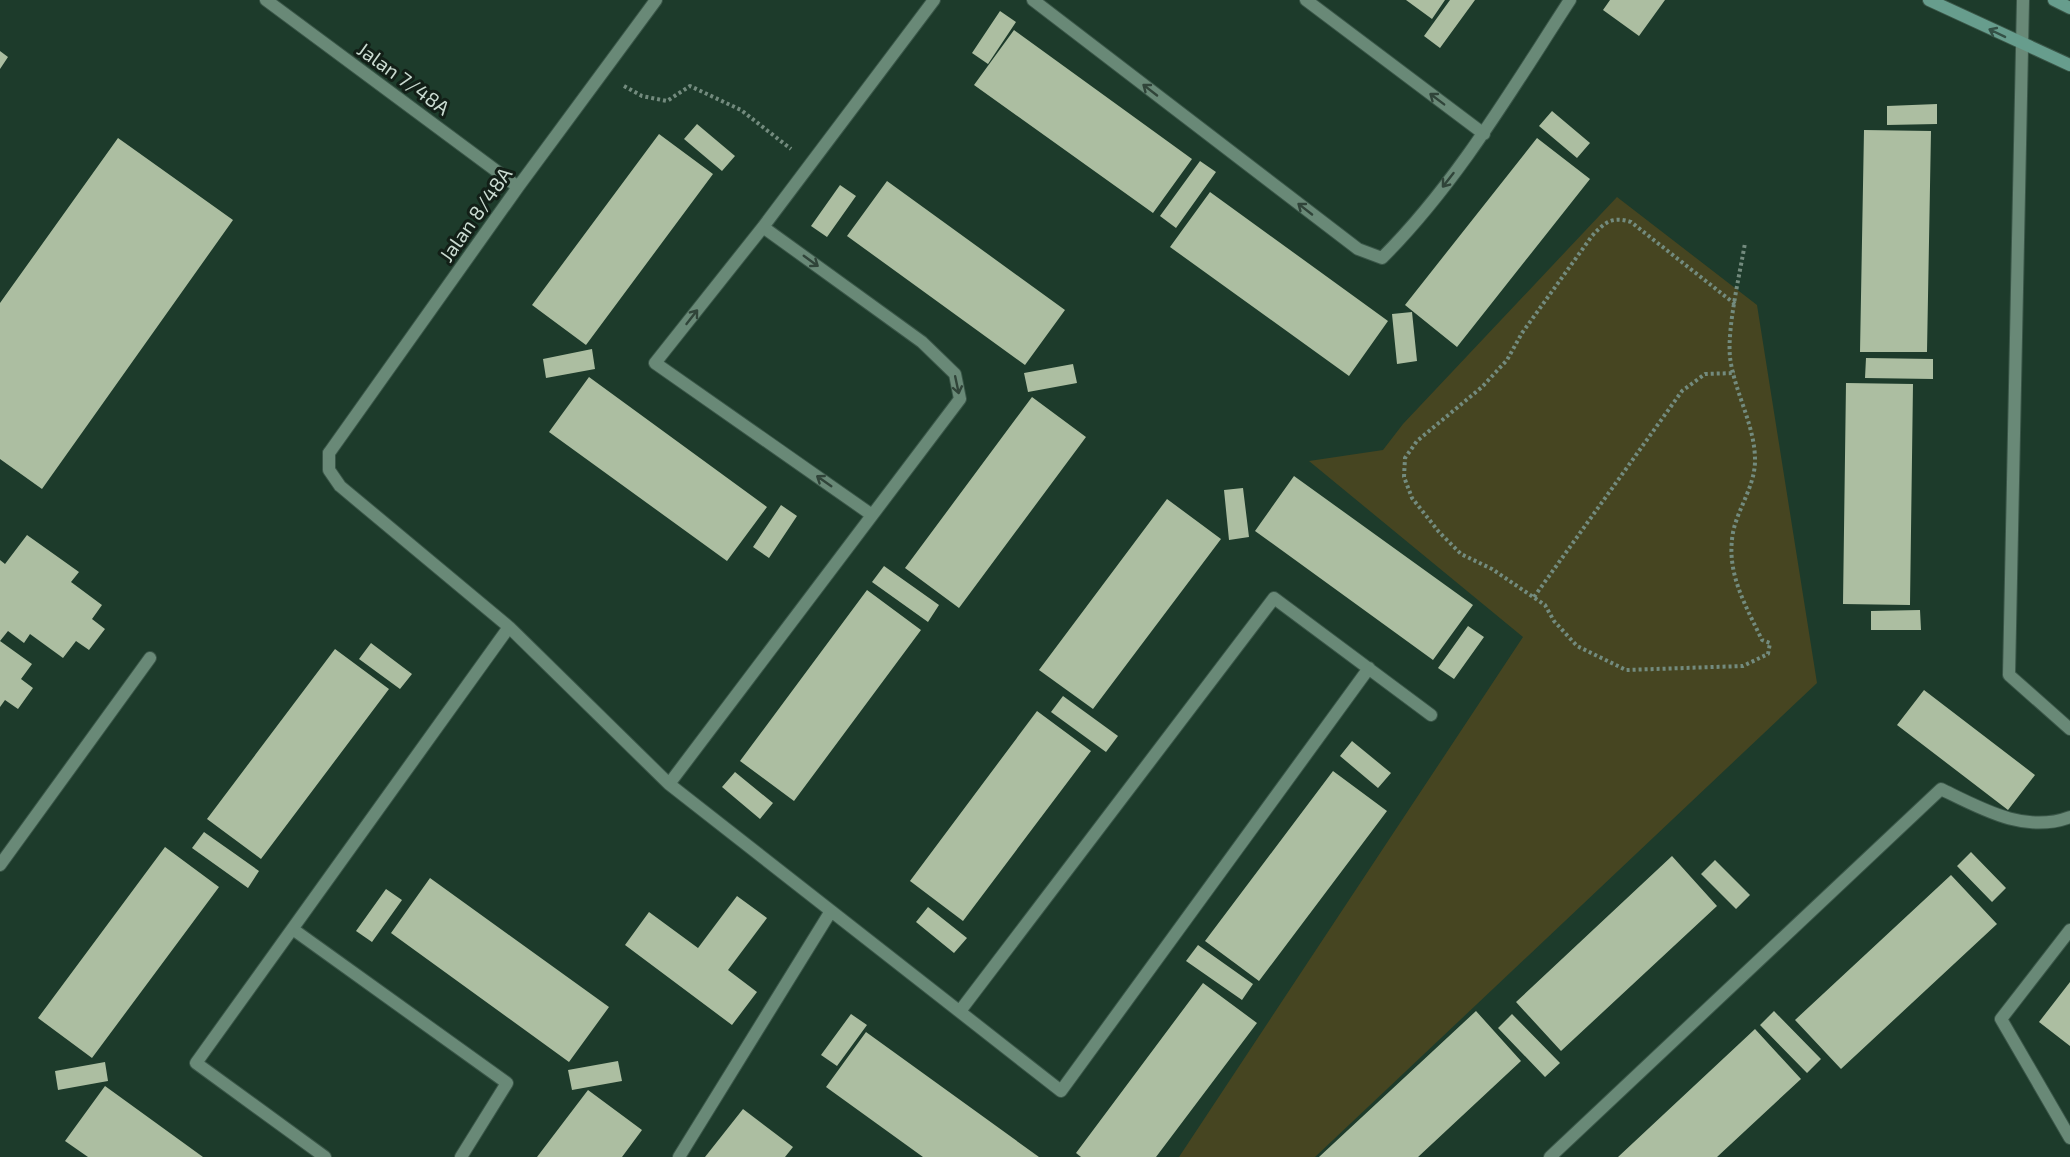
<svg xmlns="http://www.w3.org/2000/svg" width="2070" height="1157" viewBox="0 0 2070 1157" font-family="'Exo 2',sans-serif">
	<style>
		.green { fill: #464521 }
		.building { fill: #acbea1 }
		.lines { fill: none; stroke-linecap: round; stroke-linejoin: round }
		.lane-casing { stroke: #3a5648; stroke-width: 14 }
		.street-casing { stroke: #3a5648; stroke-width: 14 }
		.secondary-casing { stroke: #3a5648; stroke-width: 14 }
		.path { stroke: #738b7e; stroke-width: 4; stroke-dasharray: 3 3; stroke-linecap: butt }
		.lane { stroke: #698977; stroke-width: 12 }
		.street { stroke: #698977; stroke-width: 12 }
		.secondary { stroke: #679d8d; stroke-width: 12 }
		.oneway { stroke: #345146 }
		.oneway2 { stroke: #304439 }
		.labels { text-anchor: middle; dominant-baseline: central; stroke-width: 6; stroke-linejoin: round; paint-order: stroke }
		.street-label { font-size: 20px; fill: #c9dad0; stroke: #121f17 }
	</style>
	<rect width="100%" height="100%" fill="#1d3b2b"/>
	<!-- green -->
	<path class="green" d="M1617 197 1757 305 1817 683 1315 1157H1179L1523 637 1309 461 1383 450 1403 424Z"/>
	<!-- building -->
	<path class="building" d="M1406 0H1445L1432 19Z
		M1450 0H1475L1440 48 1424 36Z
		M1610 0H1665L1639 36 1603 10Z
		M1000 11 1016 22 988 64 972 53Z
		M1014 30 1192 159 1153 213 974 85Z
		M0 51 8 57 0 69Z
		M1937 104V124L1887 125V106Z
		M1552 111 1590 143 1577 158 1539 126Z
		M697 124 735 156 722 171 684 139Z
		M1864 130 1931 131 1927 352H1860Z
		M659 134 713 174 586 345 532 305Z
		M118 138 233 220 42 489 0 459V303Z
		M1537 138 1590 179 1457 347 1405 305Z
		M1200 161 1216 172 1176 228 1160 216Z
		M887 181 1065 310 1025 365 847 236Z
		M840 185 856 196 827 237 811 226Z
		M1210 192 1388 321 1349 376 1170 247Z
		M1412 312 1417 361 1397 364 1392 314Z
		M592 349 595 369 546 378 543 359Z
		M1866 358 1933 359V379L1865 378Z
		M1073 364 1077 383 1028 392 1024 373Z
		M589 377 767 507 727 561 549 432Z
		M1846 383 1913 384 1910 605 1843 604Z
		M1032 397 1086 437 959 608 905 568Z
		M1294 476 1473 605 1433 660 1255 531Z
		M1243 488 1249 537 1229 540 1224 490Z
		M1167 499 1221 539 1093 709 1039 670Z
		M781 505 797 516 769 558 753 547Z
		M27 535 79 572 71 582 102 605 92 619 105 629 89 650 76 641 63 658 30 634 24 643 8 631 0 641 32 664 21 679 33 688 18 709 5 700 0 707V560L5 564Z
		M884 566 939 605 928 622 872 582Z
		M867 590 921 630 794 801 740 761Z
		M1920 610 1921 630H1871V611Z
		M1468 626 1484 637 1454 679 1438 668Z
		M371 643 412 674 400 689 359 659Z
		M335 649 389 689 261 859 207 819Z
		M1924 690 2035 775 2008 810 1897 725Z
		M1063 696 1118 736 1106 752 1051 712Z
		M1037 711 1091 751 963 921 910 881Z
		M1352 741 1391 773 1378 788 1340 756Z
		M1333 771 1387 811 1259 981 1205 941Z
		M735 772 773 803 760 819 722 787Z
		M204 832 259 871 248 888 192 848Z
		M165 847 219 887 92 1058 38 1018Z
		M1971 852 2006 888 1992 902 1957 866Z
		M1672 856 1717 906 1561 1051 1516 1002Z
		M1715 860 1750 895 1736 909 1701 874Z
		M1951 875 1997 924 1841 1069 1795 1020Z
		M430 878 609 1007 569 1062 391 933Z
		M386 889 402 900 372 942 356 931Z
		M737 896 767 918 728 970 757 992 732 1025 625 945 649 912 698 948Z
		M928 907 967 938 954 953 916 922Z
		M1198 945 1253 984 1242 1000 1186 961Z
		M2070 982V1046L2039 1022Z
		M1203 983 1257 1023 1156 1157H1081L1076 1153Z
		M1476 1011 1521 1061 1418 1157H1319Z
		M1774 1011 1821 1059 1807 1073 1760 1025Z
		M851 1014 867 1025 837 1066 821 1055Z
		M1512 1014 1560 1063 1545 1077 1498 1028Z
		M1755 1029 1801 1079 1717 1157H1618Z
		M866 1032 1039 1157H923L826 1087Z
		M618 1061 622 1081 572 1090 568 1070Z
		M105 1062 108 1081 58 1090 55 1071Z
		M105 1086 203 1157H88L65 1141Z
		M588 1090 642 1130 622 1157H537Z
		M743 1109 793 1147 785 1157H705Z"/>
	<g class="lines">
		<defs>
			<path id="lane" d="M1033 0 1358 249 1382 258C1457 183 1512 89 1570 0
				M1306 0 1484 134
				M2023 0 2009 675 2070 729
				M329 453V470L340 486 509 627 669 784 1061 1091 1369 668
				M872 515 655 363 763 227 934 0
				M669 784 960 399 955 374 922 342 763 227
				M0 865 150 658
				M294 930 507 1083 461 1157
				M2070 930 2001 1019 2070 1138
				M960 1011 1274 598 1431 715
				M325 1157 196 1063 509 627
				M679 1157 831 911
				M1550 1157 1941 789C1982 809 2025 834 2070 817"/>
			<path id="street" d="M266 0 518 187
				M329 453 518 187 656 0"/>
			<path id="secondary" d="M1929 0 2070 65
				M2054 0 2070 8"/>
		</defs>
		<!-- lane casing -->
		<use href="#lane" class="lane-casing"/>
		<!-- street casing -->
		<use href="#street" class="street-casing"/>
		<!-- secondary casing -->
		<use href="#secondary" class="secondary-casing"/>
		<!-- path -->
		<path class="path" d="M624 86 642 96 667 101 690 86 741 110 791 149
			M1735 304 1631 222C1612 216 1605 222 1592 236L1522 333 1507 360 1482 387 1417 441 1405 458 1404 477 1412 498 1439 532 1461 554 1492 569 1545 605 1554 621 1577 646 1626 670 1743 666 1768 654 1770 643 1762 640C1745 604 1724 570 1734 528 1740 505 1756 483 1755 458 1754 423 1734 391 1730 357 1727 328 1740 273 1745 243
			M1534 597 1682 391 1705 374 1735 373"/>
		<!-- lane -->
		<use href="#lane" class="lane"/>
		<!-- street -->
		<use href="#street" class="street"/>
		<!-- secondary -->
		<use href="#secondary" class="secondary"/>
	</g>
	<!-- one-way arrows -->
	<defs><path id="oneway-shaft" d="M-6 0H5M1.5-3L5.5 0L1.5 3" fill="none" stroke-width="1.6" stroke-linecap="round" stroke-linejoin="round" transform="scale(1.5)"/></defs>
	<use class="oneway" href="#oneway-shaft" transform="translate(1997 33) rotate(-154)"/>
	<g class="oneway2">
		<use href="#oneway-shaft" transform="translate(1150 90) rotate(-142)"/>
		<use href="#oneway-shaft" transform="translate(1437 99) rotate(-143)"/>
		<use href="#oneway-shaft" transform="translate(1448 180) rotate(128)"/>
		<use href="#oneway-shaft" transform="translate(1305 209) rotate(-142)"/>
		<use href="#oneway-shaft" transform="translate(811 261) rotate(36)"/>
		<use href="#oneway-shaft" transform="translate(692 317) rotate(-52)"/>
		<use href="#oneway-shaft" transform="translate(957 385) rotate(78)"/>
		<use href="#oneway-shaft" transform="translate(824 481) rotate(-145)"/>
	</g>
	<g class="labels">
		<!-- street labels -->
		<g class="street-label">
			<text transform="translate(404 78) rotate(36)">Jalan 7/48A</text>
			<text transform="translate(475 214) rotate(-55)">Jalan 8/48A</text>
		</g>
	</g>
</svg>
